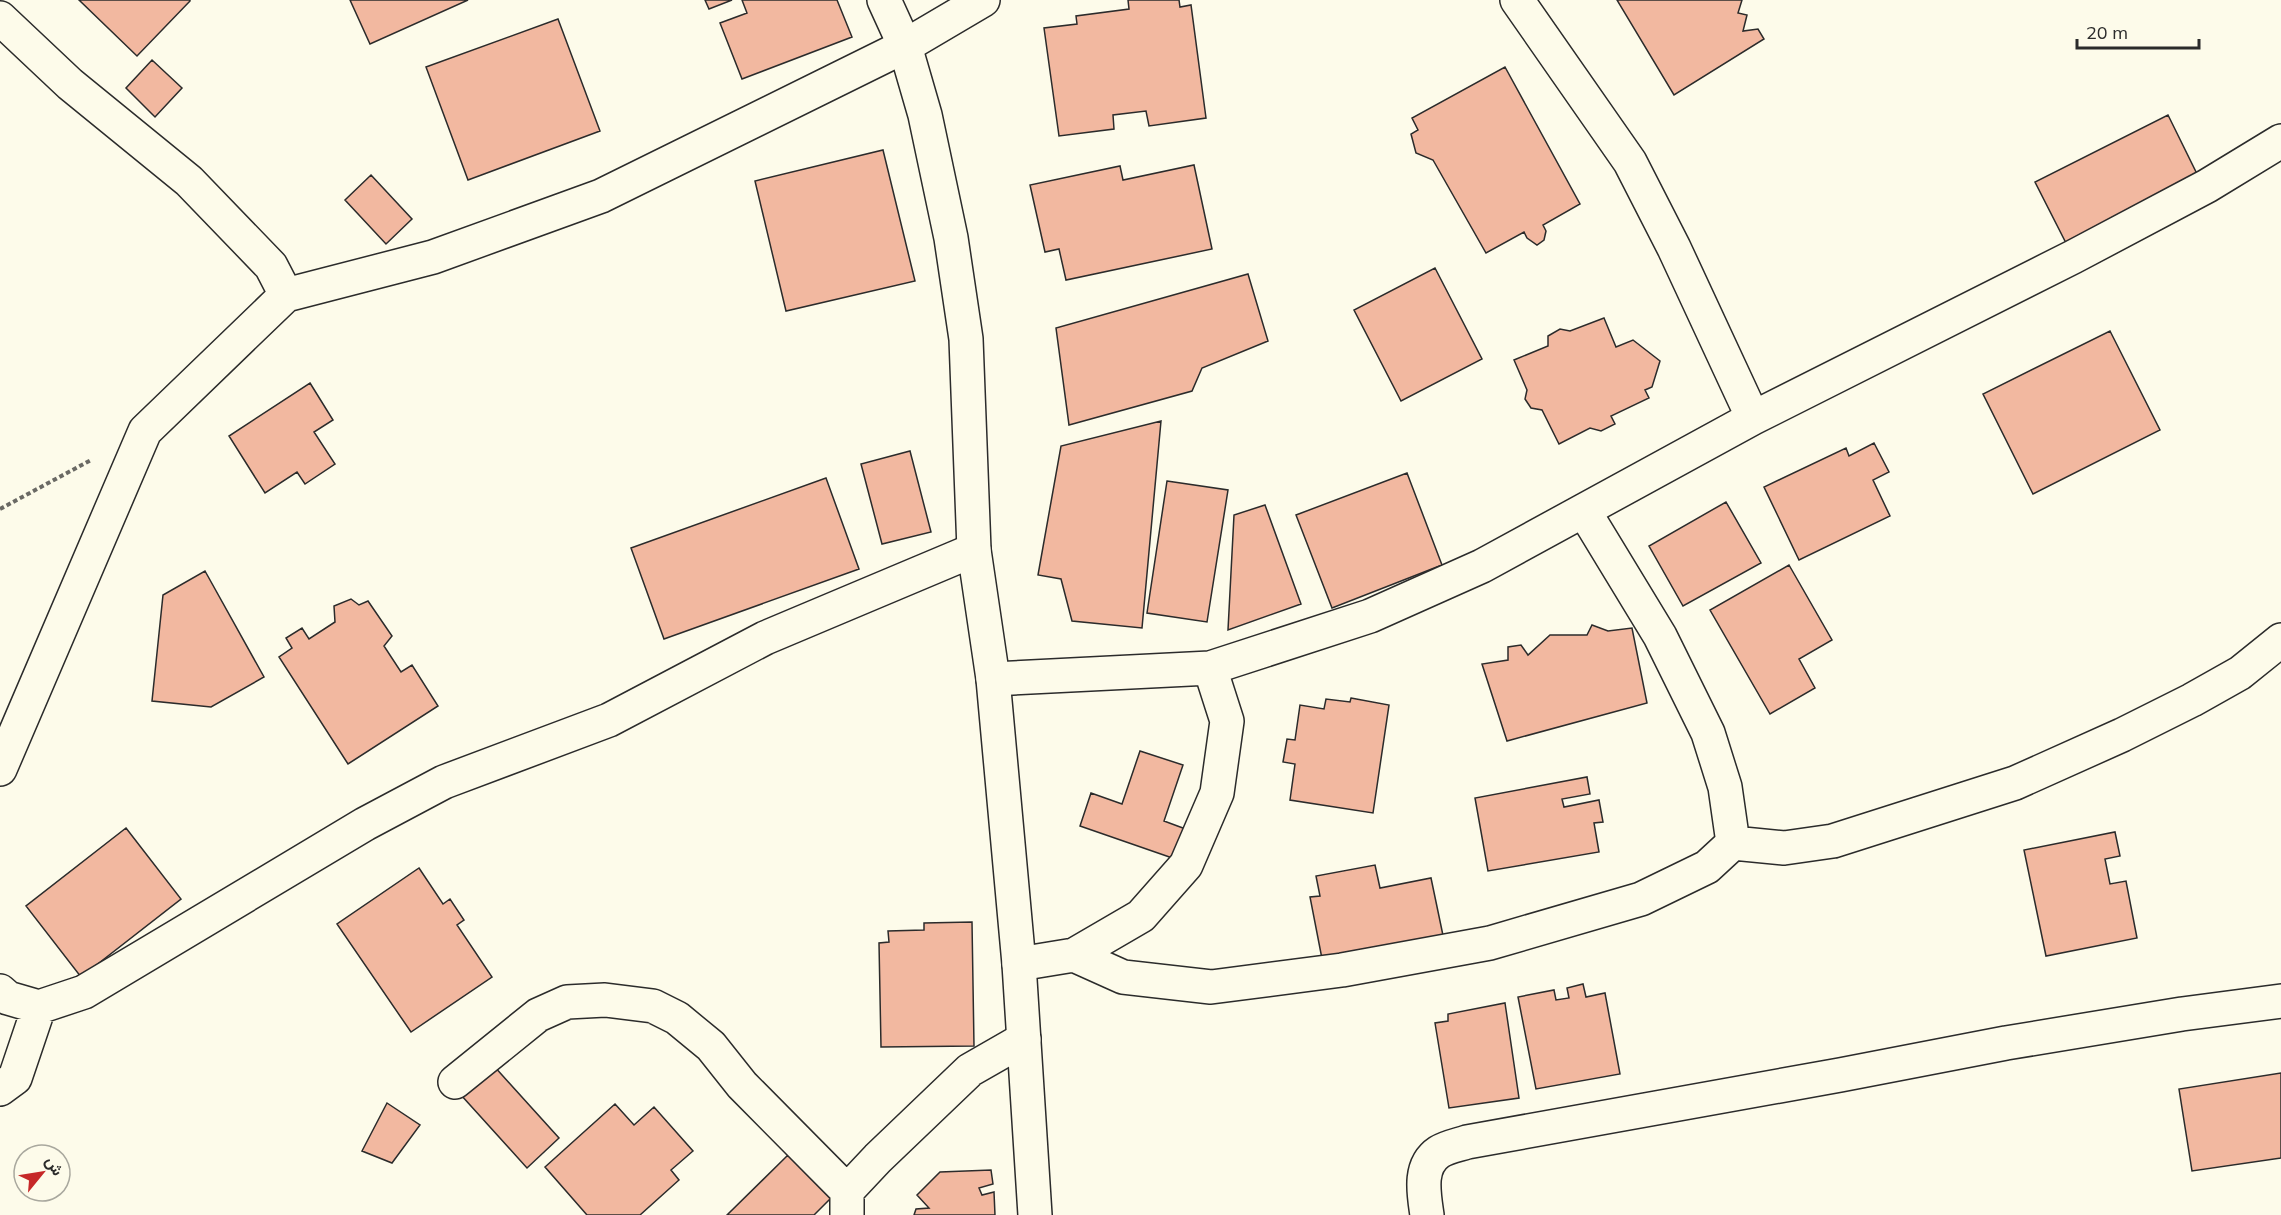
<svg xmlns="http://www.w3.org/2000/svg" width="2281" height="1215" viewBox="0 0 2281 1215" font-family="Mulish,Vazirmatn,sans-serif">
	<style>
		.building { fill: #f2b8a0; stroke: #2b2b2b; stroke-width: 1.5 }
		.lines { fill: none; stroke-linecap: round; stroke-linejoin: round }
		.minor-casing { stroke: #2b2b2b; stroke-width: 36 }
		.highway-casing { stroke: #2b2b2b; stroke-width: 36 }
		.path { stroke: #6a6964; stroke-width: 4; stroke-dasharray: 4.5 3; stroke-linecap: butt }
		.minor { stroke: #fdfbea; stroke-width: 33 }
		.highway { stroke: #fdfbea; stroke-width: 33 }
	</style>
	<rect width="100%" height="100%" fill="#fdfbea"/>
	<!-- building -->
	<path class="building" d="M79 0H190V1L137 56Z
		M350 0H468L370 44Z
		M705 0H732L709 9Z
		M742 0H837L852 37 742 79 720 23 747 13Z
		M1128 0H1179L1180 7 1191 5 1206 118 1149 126 1146 111 1113 115 1114 129 1059 136 1044 28 1077 24 1076 16 1129 9Z
		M1617 0H1742L1738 13 1747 15 1743 31 1758 29 1764 39 1674 95Z
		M558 19 600 131 468 180 426 67Z
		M152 60 182 88 155 117 126 88Z
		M1505 67 1580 204 1543 225 1546 231 1544 240 1537 245 1527 238 1524 232 1486 253 1433 160 1416 153 1411 134 1418 130 1412 118Z
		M2168 115 2198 176 2066 243 2035 182Z
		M883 150 915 281 786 311 755 181Z
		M1194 165 1212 249 1066 280 1059 249 1045 252 1030 185 1120 166 1123 180Z
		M371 175 412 219 386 244 345 200Z
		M1435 268 1482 359 1401 401 1354 310Z
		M1248 274 1268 341 1202 368 1192 391 1069 425 1056 328Z
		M1604 318 1616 347 1633 340 1660 361 1652 387 1645 390 1649 398 1611 416 1615 424 1601 431 1590 428 1559 444 1542 410 1531 408 1525 399 1527 390 1514 360 1548 346V336L1560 329 1570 331Z
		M2110 331 2160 430 2033 494 1983 394Z
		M310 383 333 420 314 432 335 464 305 484 297 472 265 493 229 436Z
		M1161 421 1142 628 1072 621 1061 579 1038 575 1061 446Z
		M1874 443 1889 472 1873 480 1890 516 1799 560 1764 487 1846 448 1849 456Z
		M910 451 931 532 882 544 861 464Z
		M1407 473 1442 565 1332 608 1296 515Z
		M826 478 859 569 664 639 631 548Z
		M1167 481 1228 490 1207 622 1147 613Z
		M1726 502 1761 563 1683 606 1649 546Z
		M1265 505 1301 604 1228 630 1234 515Z
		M1789 565 1832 640 1799 659 1815 688 1770 714 1710 610Z
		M205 571 264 677 211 707 152 701 163 595Z
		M351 599 359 605 368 601 392 636 384 646 401 672 412 665 438 706 348 764 279 657 292 648 286 638 302 628 309 639 335 622 334 606Z
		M1592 625 1608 631 1632 628 1647 703 1507 741 1482 664 1508 660V647L1521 645 1528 655 1550 635H1587Z
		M1351 698 1389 705 1373 813 1290 800 1295 764 1283 762 1287 739 1295 740 1300 705 1324 709 1326 699 1350 702Z
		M1140 751 1183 765 1164 821 1191 831 1181 861 1080 826 1091 793 1122 804Z
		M1587 777 1590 794 1562 799 1564 807 1599 800 1603 822 1594 823 1599 852 1488 871 1475 798Z
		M126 828 181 899 81 977 26 906Z
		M2115 832 2120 856 2105 859 2110 884 2126 881 2137 938 2046 956 2024 850Z
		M1375 865 1380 888 1431 878 1445 945 1324 969 1310 897 1320 896 1316 876Z
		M419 868 443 904 450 899 464 920 457 925 492 977 411 1032 337 924Z
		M972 922 974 1046 881 1047 879 943 889 942 888 931 924 930V923Z
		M1583 984 1586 997 1605 993 1620 1074 1536 1089 1518 997 1554 990 1556 1000 1569 998 1567 988Z
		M1505 1003 1519 1098 1449 1108 1435 1023 1448 1021V1014Z
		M493 1065 559 1138 527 1168 461 1095Z
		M2281 1073V1158L2192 1171 2179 1089Z
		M387 1103 420 1125 392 1163 362 1151Z
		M615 1104 634 1125 654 1107 693 1151 671 1170 679 1180 640 1215H587L545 1167Z
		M788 1155 831 1198 814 1215H727Z
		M991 1170 993 1184 979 1188 982 1195 994 1192 995 1215H914L916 1209 929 1208 917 1195 940 1172Z"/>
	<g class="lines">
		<defs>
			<path id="minor" d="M1517 0 1630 162 1674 248 1753 418
				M0 18 70 84 189 181 271 266 286 295 433 257 601 196 905 46 983 0
				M1584 511 1660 636 1708 733 1725 787 1733 843
				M993 679 1210 668 1370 616 1482 566 1753 418 2073 257 2207 186 2281 141
				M0 769 145 431 286 295
				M1074 955 1141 916 1186 865 1217 793 1227 721 1210 668
				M1019 964 1074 955 1123 977 1211 987 1342 970 1490 943 1641 899 1707 867 1733 843 1784 848 1833 841 2015 783 2122 735 2192 700 2240 673 2281 640
				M0 991 8 998 39 1007 84 992 365 824 444 782 609 720 765 638 974 550
				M455 1082 538 1015 567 1002 605 1000 653 1006 677 1018 711 1046 742 1085 847 1191
				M0 1089 15 1078 39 1007
				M847 1215V1191L878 1158 970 1070 1024 1039
				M1427 1215C1424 1194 1418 1166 1439 1152 1447 1147 1458 1145 1467 1142L1840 1075 2006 1043 2182 1014 2281 1001"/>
			<path id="highway" d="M884 0 905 46 925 115 951 238 966 339 974 550 993 679 1019 964 1035 1215"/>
		</defs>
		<!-- minor casing -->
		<use href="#minor" class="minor-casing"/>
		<!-- highway casing -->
		<use href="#highway" class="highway-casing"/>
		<!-- path -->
		<path class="path" d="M0 509 91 460"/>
		<!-- minor -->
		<use href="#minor" class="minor"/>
		<!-- highway -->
		<use href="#highway" class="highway"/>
	</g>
	<!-- north arrow -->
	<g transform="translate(42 1173) rotate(60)"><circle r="28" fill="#fdfbea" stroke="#a9a89e" stroke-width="1.5"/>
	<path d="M0-4.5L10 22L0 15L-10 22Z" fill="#c62828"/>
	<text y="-9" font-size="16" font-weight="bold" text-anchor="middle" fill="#2b2b2b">ش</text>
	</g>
	<!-- scale -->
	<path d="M2077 39v9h122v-9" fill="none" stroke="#2b2b2b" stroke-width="3"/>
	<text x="2086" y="39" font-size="18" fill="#2b2b2b" stroke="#fdfbea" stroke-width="4.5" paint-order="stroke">20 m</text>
</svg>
